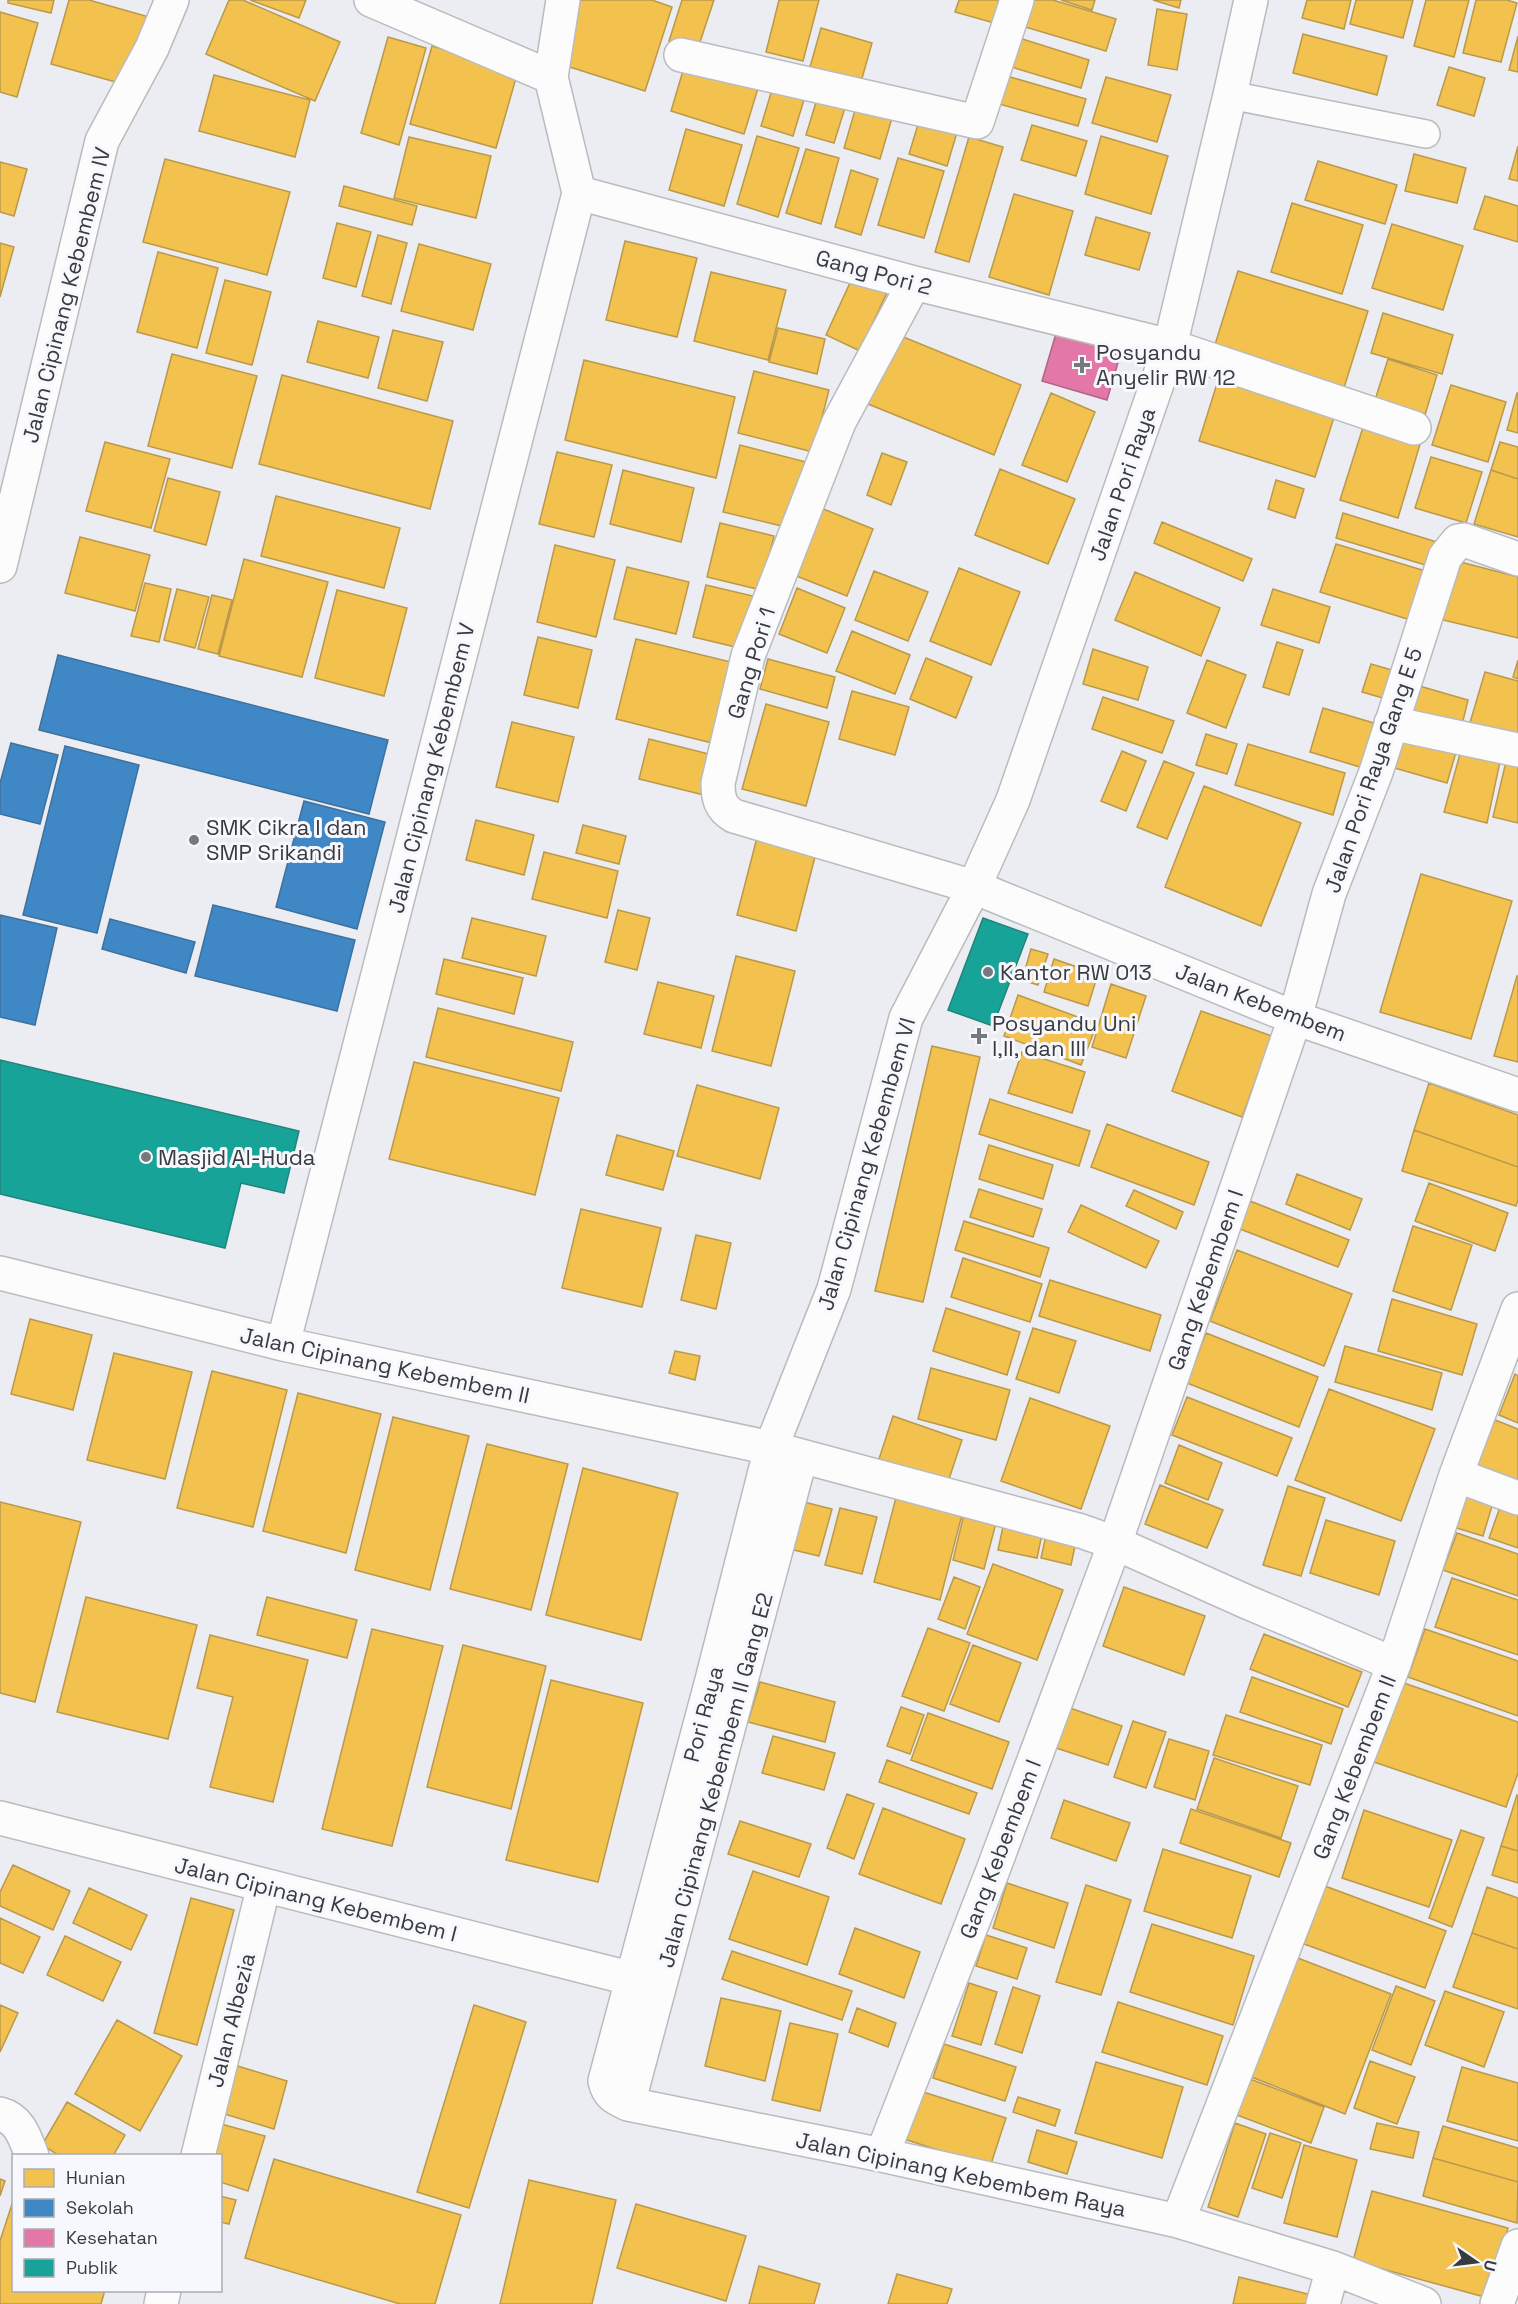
<svg xmlns="http://www.w3.org/2000/svg" width="1518" height="2304" viewBox="0 0 1518 2304" font-family="'Space Grotesk',sans-serif">
	<style>
		.homes { fill: #f2c14e; stroke: #bb994a; stroke-width: 1.5 }
		.schools { fill: #3f88c5; stroke: #3e719d; stroke-width: 1.5 }
		.health { fill: #e377a8; stroke: #b06588; stroke-width: 1.5 }
		.public { fill: #17a398; stroke: #22847d; stroke-width: 1.5 }
		.lines { fill: none; stroke-linecap: round; stroke-linejoin: round }
		.lane-casing { stroke: #babbbf; stroke-width: 30 }
		.street-casing { stroke: #babbbf; stroke-width: 36 }
		.lane { stroke: #fcfcfd; stroke-width: 27 }
		.street { stroke: #fcfcfd; stroke-width: 33 }
		.poi-dot { fill: #78797e; stroke: #f7f8fe; stroke-width: 2 }
		.labels { text-anchor: middle; dominant-baseline: central; stroke-width: 6; stroke-linejoin: round; paint-order: stroke }
		.street-label { font-size: 22px; fill: #3a3b3f; stroke: #f7f8fe }
		.poi-label { font-size: 22px; fill: #3a3b3f; stroke: #f7f8fe; text-anchor: start }
	</style>
	<rect width="100%" height="100%" fill="#ecedf2"/>
	<!-- homes -->
	<path class="homes" d="M8 0H54L51 13 8 3Z
		M69 0H89L149 17 130 86 51 64Z
		M229 0H243L340 42 315 101 206 54Z
		M250 0H306L299 18Z
		M574 0H652L672 7 645 91 554 62Z
		M682 0H714L697 51 669 41Z
		M779 0H819L803 61 766 52Z
		M959 0H1012L1005 26 955 12Z
		M1029 0H1053L1116 19 1106 51 1022 26Z
		M1061 0H1095L1092 10Z
		M1153 0H1181L1179 8Z
		M1307 0H1351L1344 29 1302 18Z
		M1356 0H1413L1403 38 1350 24Z
		M1426 0H1469L1454 57 1414 46Z
		M1476 0H1507L1517 3 1501 62 1463 53Z
		M1157 9 1187 14 1177 70 1148 65Z
		M0 12 38 23 17 97 0 92Z
		M821 28 872 43 859 89 808 74Z
		M1303 34 1387 56 1377 95 1293 73Z
		M1518 36V72L1509 70Z
		M388 37 426 48 399 145 361 133Z
		M1016 37 1089 60 1081 88 1008 66Z
		M432 46 518 71 496 148 410 124Z
		M685 64 759 85 744 134 671 111Z
		M1449 67 1485 78 1474 116 1437 105Z
		M1000 74 1086 99 1078 126 992 102Z
		M214 75 310 100 295 157 199 131Z
		M1106 77 1171 95 1157 142 1092 123Z
		M774 83 806 93 793 136 761 126Z
		M820 89 848 98 834 143 806 135Z
		M858 100 894 111 880 159 844 148Z
		M920 118 958 129 947 166 909 154Z
		M1032 125 1087 141 1076 176 1021 160Z
		M686 129 742 145 724 206 669 190Z
		M757 136 799 148 778 217 737 204Z
		M1101 136 1168 156 1151 214 1085 194Z
		M409 137 491 156 476 218 394 198Z
		M969 137 1003 147 969 262 935 252Z
		M1518 146V181L1509 179Z
		M806 149 839 158 821 224 786 213Z
		M1414 154 1466 168 1457 203 1405 191Z
		M898 158 944 171 924 238 878 225Z
		M165 159 290 192 267 275 143 242Z
		M1318 161 1397 185 1385 224 1305 200Z
		M0 162 27 169 14 216 0 212Z
		M851 170 878 179 861 235 835 227Z
		M344 186 417 206 412 225 339 206Z
		M1014 194 1073 211 1049 295 989 277Z
		M1485 196 1518 206V242L1474 229Z
		M1292 203 1363 225 1342 294 1271 272Z
		M1096 217 1150 233 1139 270 1085 255Z
		M337 223 371 232 356 287 323 278Z
		M1392 224 1463 246 1443 310 1372 288Z
		M378 235 407 243 391 304 362 296Z
		M625 241 697 258 677 337 606 320Z
		M0 243 14 247 0 297Z
		M419 244 491 264 473 330 401 311Z
		M158 252 218 268 197 348 137 332Z
		M1238 271 1368 311 1343 391 1213 351Z
		M711 272 786 290 768 360 694 341Z
		M855 272 889 288 860 351 826 335Z
		M225 280 271 292 252 365 206 353Z
		M1383 313 1453 335 1442 374 1371 353Z
		M318 321 379 337 368 378 307 362Z
		M778 328 825 339 817 374 769 362Z
		M393 330 443 342 427 401 378 388Z
		M896 334 1021 385 994 455 868 404Z
		M172 354 257 376 232 468 148 446Z
		M1388 359 1437 375 1425 415 1375 400Z
		M584 360 735 397 716 478 565 440Z
		M754 371 829 390 813 452 738 433Z
		M1220 374 1336 411 1315 477 1199 441Z
		M282 375 453 421 430 509 259 464Z
		M1451 385 1506 402 1488 462 1432 445Z
		M1051 393 1095 412 1067 482 1022 465Z
		M1517 393H1518V433L1507 430Z
		M1364 424 1421 441 1398 518 1340 500Z
		M105 442 170 459 151 528 86 511Z
		M1500 442 1518 447V479L1491 470Z
		M740 445 810 463 794 529 723 512Z
		M557 452 612 465 594 537 539 524Z
		M882 453 907 462 891 505 867 495Z
		M1431 457 1482 472 1466 523 1415 508Z
		M1000 469 1075 499 1048 564 975 535Z
		M623 470 694 488 681 542 610 524Z
		M1491 470 1518 479V537L1474 524Z
		M168 478 220 492 206 545 154 531Z
		M1276 480 1304 489 1295 518 1268 509Z
		M276 496 400 528 384 588 261 556Z
		M821 508 873 529 847 596 794 575Z
		M1343 513 1440 543 1432 567 1336 538Z
		M1162 522 1252 559 1243 581 1154 543Z
		M720 523 774 536 761 590 707 577Z
		M80 537 150 555 135 611 65 593Z
		M1336 544 1432 573 1417 622 1320 592Z
		M555 545 615 560 596 637 537 622Z
		M244 559 328 582 302 677 219 656Z
		M1453 560 1518 577V638L1439 619Z
		M627 567 689 582 676 634 614 619Z
		M959 568 1020 592 991 665 930 641Z
		M874 571 928 592 908 641 855 620Z
		M1135 572 1220 608 1201 656 1115 620Z
		M145 583 171 589 159 642 131 636Z
		M706 585 757 597 744 649 693 637Z
		M797 588 845 608 827 653 779 634Z
		M177 589 209 597 195 648 164 640Z
		M1273 589 1330 607 1319 643 1261 625Z
		M337 590 407 608 384 696 315 678Z
		M212 595 232 600 218 654 198 649Z
		M852 631 910 655 895 694 836 671Z
		M538 637 592 650 578 708 524 695Z
		M636 639 735 663 716 744 616 719Z
		M1277 642 1303 650 1289 695 1263 687Z
		M1093 649 1148 667 1138 700 1083 684Z
		M926 658 972 677 956 718 910 699Z
		M768 659 835 677 827 708 760 689Z
		M1207 660 1246 675 1226 728 1187 713Z
		M1518 660V679L1513 677Z
		M1371 664 1402 673 1393 701 1362 692Z
		M1485 672 1518 681V740L1469 726Z
		M1416 685 1468 700 1460 733 1407 719Z
		M852 691 909 707 895 755 839 739Z
		M1103 697 1174 721 1162 753 1092 729Z
		M766 704 829 722 806 806 742 789Z
		M1323 708 1374 723 1360 767 1310 752Z
		M512 722 574 737 558 802 496 787Z
		M1206 734 1237 744 1227 774 1196 765Z
		M1400 734 1457 749 1447 783 1391 767Z
		M649 739 713 755 704 795 639 779Z
		M1463 743 1502 752 1487 823 1444 812Z
		M1248 744 1345 773 1333 815 1235 785Z
		M1122 751 1146 761 1126 811 1101 801Z
		M1508 753 1518 755V823L1493 817Z
		M1164 761 1194 773 1167 839 1137 827Z
		M1204 786 1301 823 1261 926 1165 887Z
		M476 820 534 835 524 875 466 860Z
		M583 825 626 836 619 864 576 853Z
		M760 826 819 841 796 931 737 915Z
		M544 852 618 871 607 918 532 899Z
		M1421 874 1512 901 1471 1039 1380 1012Z
		M618 910 650 918 637 970 605 962Z
		M472 918 546 936 536 976 462 958Z
		M1031 949 1048 954 1038 985 1022 980Z
		M736 956 795 971 771 1066 712 1051Z
		M444 959 523 978 514 1014 436 994Z
		M1054 959 1098 974 1088 1006 1044 992Z
		M1517 976H1518V1062L1494 1056Z
		M658 982 714 996 701 1048 644 1034Z
		M1111 984 1146 996 1126 1058 1092 1047Z
		M1018 995 1097 1024 1081 1065 1004 1036Z
		M438 1008 573 1042 561 1091 426 1057Z
		M1201 1011 1272 1036 1242 1117 1172 1091Z
		M932 1046 980 1057 923 1302 875 1291Z
		M1022 1052 1085 1072 1072 1113 1008 1093Z
		M414 1062 559 1098 535 1195 389 1159Z
		M1429 1083 1518 1115V1167L1414 1130Z
		M697 1085 779 1108 760 1179 677 1156Z
		M990 1099 1090 1131 1079 1166 979 1134Z
		M1107 1124 1209 1162 1194 1205 1091 1167Z
		M1414 1130 1518 1167V1200L1516 1206 1402 1171Z
		M617 1135 674 1151 663 1190 606 1175Z
		M989 1145 1053 1165 1043 1199 979 1179Z
		M1297 1174 1362 1199 1350 1230 1286 1204Z
		M1429 1183 1508 1213 1495 1251 1415 1221Z
		M979 1189 1042 1209 1033 1237 970 1217Z
		M1134 1190 1183 1212 1176 1229 1126 1206Z
		M1250 1201 1349 1240 1338 1267 1240 1229Z
		M1081 1205 1159 1241 1146 1268 1068 1232Z
		M581 1209 661 1228 642 1307 562 1288Z
		M964 1221 1049 1248 1040 1277 955 1250Z
		M1413 1226 1472 1245 1451 1310 1393 1291Z
		M696 1235 731 1243 716 1309 681 1300Z
		M1237 1250 1352 1294 1324 1366 1210 1321Z
		M963 1258 1042 1284 1030 1322 951 1297Z
		M1050 1280 1161 1315 1150 1351 1039 1316Z
		M1392 1299 1477 1324 1462 1375 1378 1351Z
		M946 1308 1020 1332 1007 1375 933 1351Z
		M30 1319 92 1335 73 1410 11 1394Z
		M1033 1328 1076 1341 1059 1393 1016 1379Z
		M1206 1333 1318 1377 1299 1427 1187 1383Z
		M1345 1346 1442 1373 1432 1410 1335 1382Z
		M675 1351 700 1356 695 1380 669 1373Z
		M114 1353 192 1372 165 1479 87 1460Z
		M931 1368 1010 1390 996 1440 918 1419Z
		M212 1371 287 1390 253 1527 177 1508Z
		M1515 1374 1518 1376V1423L1499 1415Z
		M1329 1389 1435 1429 1401 1521 1295 1480Z
		M298 1393 381 1414 346 1553 263 1531Z
		M1187 1397 1292 1438 1277 1476 1172 1435Z
		M1030 1398 1110 1426 1081 1509 1001 1481Z
		M893 1416 962 1440 948 1482 879 1459Z
		M393 1417 469 1436 430 1590 355 1570Z
		M1490 1418 1518 1429V1482L1471 1465Z
		M487 1444 568 1464 531 1610 450 1589Z
		M1179 1445 1222 1463 1208 1500 1165 1483Z
		M583 1468 678 1493 641 1640 546 1615Z
		M1160 1485 1223 1510 1207 1548 1145 1524Z
		M1463 1485 1495 1496 1483 1536 1450 1526Z
		M899 1486 965 1503 940 1600 874 1582Z
		M1288 1486 1325 1498 1301 1576 1263 1565Z
		M1504 1496 1518 1501V1548L1489 1538Z
		M796 1500 832 1509 819 1556 785 1548Z
		M0 1502 81 1522 35 1702 0 1693Z
		M840 1508 877 1517 862 1574 825 1565Z
		M965 1510 997 1519 984 1569 953 1560Z
		M1005 1517 1044 1525 1037 1558 998 1550Z
		M1326 1520 1395 1541 1379 1595 1310 1573Z
		M1048 1526 1078 1532 1071 1565 1041 1558Z
		M1457 1533 1518 1554V1596L1443 1570Z
		M993 1564 1063 1590 1037 1660 967 1634Z
		M954 1577 980 1587 965 1629 938 1619Z
		M1452 1578 1518 1600V1655L1435 1627Z
		M1124 1587 1205 1616 1184 1675 1103 1646Z
		M86 1597 197 1625 168 1739 57 1712Z
		M267 1597 357 1620 347 1658 257 1635Z
		M928 1628 970 1643 944 1711 902 1696Z
		M372 1629 443 1646 392 1846 322 1829Z
		M1425 1629 1518 1661V1716L1408 1677Z
		M1264 1634 1362 1672 1348 1707 1250 1669Z
		M210 1635 308 1660 273 1802 210 1787 233 1697 197 1688Z
		M463 1645 546 1666 511 1809 427 1787Z
		M973 1645 1021 1663 999 1722 950 1704Z
		M1252 1677 1343 1709 1331 1744 1240 1712Z
		M551 1680 643 1703 598 1882 506 1860Z
		M1398 1681 1518 1722V1773L1506 1807 1371 1761Z
		M760 1682 835 1702 825 1742 748 1722Z
		M901 1707 924 1715 910 1754 887 1746Z
		M1067 1707 1122 1726 1108 1765 1053 1747Z
		M928 1713 1009 1742 992 1789 911 1760Z
		M1226 1715 1322 1745 1310 1785 1213 1755Z
		M1133 1721 1166 1732 1146 1788 1114 1777Z
		M773 1736 835 1753 824 1790 762 1773Z
		M1169 1739 1209 1751 1195 1800 1154 1787Z
		M1214 1758 1298 1786 1281 1838 1197 1809Z
		M887 1760 977 1793 969 1814 879 1782Z
		M847 1794 874 1804 854 1859 827 1848Z
		M1517 1795 1518 1796V1851L1501 1846Z
		M1064 1800 1130 1823 1116 1861 1051 1838Z
		M883 1808 965 1839 941 1904 859 1874Z
		M1191 1809 1291 1843 1279 1877 1180 1843Z
		M1364 1810 1452 1840 1429 1907 1342 1878Z
		M740 1821 811 1844 799 1877 728 1854Z
		M1461 1830 1484 1838 1452 1927 1429 1918Z
		M1501 1846 1518 1851V1883L1492 1875Z
		M1163 1849 1251 1876 1232 1938 1144 1911Z
		M13 1865 70 1891 53 1930 0 1906V1892Z
		M753 1871 829 1897 807 1965 729 1939Z
		M1007 1883 1068 1903 1054 1948 993 1928Z
		M1086 1885 1131 1900 1101 1995 1056 1982Z
		M1325 1886 1446 1931 1425 1988 1304 1944Z
		M1487 1887 1518 1898V1949L1472 1933Z
		M89 1888 147 1915 131 1950 73 1923Z
		M191 1898 234 1910 197 2045 154 2033Z
		M0 1918 40 1937 23 1973 0 1963Z
		M1152 1924 1254 1956 1233 2025 1130 1992Z
		M855 1928 920 1952 904 1998 839 1974Z
		M1472 1933 1518 1949V2009L1453 1987Z
		M986 1935 1027 1948 1017 1979 976 1966Z
		M65 1936 121 1962 103 2001 47 1975Z
		M732 1951 852 1991 842 2020 722 1979Z
		M1290 1955 1391 1994 1345 2114 1244 2074Z
		M969 1983 997 1992 981 2045 952 2036Z
		M1396 1986 1435 2001 1411 2065 1372 2050Z
		M1013 1987 1040 1996 1022 2053 995 2044Z
		M1445 1991 1504 2012 1484 2067 1425 2045Z
		M721 1998 781 2011 765 2081 705 2066Z
		M1118 2002 1223 2036 1207 2085 1102 2052Z
		M0 2005 18 2013 0 2052Z
		M474 2005 526 2022 469 2208 417 2192Z
		M857 2008 896 2023 888 2047 849 2032Z
		M117 2020 182 2056 140 2131 75 2094Z
		M790 2023 838 2034 820 2111 772 2100Z
		M944 2044 1016 2067 1005 2101 933 2078Z
		M1370 2061 1415 2077 1397 2124 1354 2108Z
		M1096 2062 1183 2087 1162 2158 1075 2133Z
		M234 2065 287 2081 274 2129 221 2113Z
		M1462 2067 1518 2083V2141L1447 2121Z
		M1250 2079 1324 2107 1311 2143 1237 2115Z
		M920 2091 1006 2118 990 2167 904 2139Z
		M1018 2097 1060 2110 1055 2126 1013 2112Z
		M67 2102 125 2135 113 2156H60L42 2145Z
		M1235 2123 1266 2134 1238 2217 1208 2207Z
		M1377 2123 1419 2132 1413 2158 1370 2149Z
		M221 2124 265 2136 248 2191 220 2182V2156H211Z
		M1443 2126 1518 2148V2182L1433 2158Z
		M1037 2130 1077 2142 1067 2174 1028 2162Z
		M1270 2133 1301 2143 1282 2198 1252 2188Z
		M1304 2145 1357 2160 1337 2237 1284 2223Z
		M1433 2158 1518 2182 1517 2223 1423 2196Z
		M274 2159 461 2215 435 2304H400L245 2258Z
		M0 2179 5 2181 0 2196Z
		M529 2180 616 2200 592 2304H500Z
		M1372 2191 1508 2228 1488 2298 1353 2261Z
		M220 2196 236 2200 229 2224 220 2222Z
		M14 2198V2290H105L101 2304H0V2241Z
		M636 2204 746 2236 726 2301 617 2268Z
		M759 2266 820 2284 814 2304H749Z
		M897 2274 952 2289 947 2304H888Z
		M1239 2277 1316 2296 1314 2304H1233Z"/>
	<!-- schools -->
	<path class="schools" d="M58 655 388 740 369 814 39 730Z
		M11 743 58 755 40 824 0 814V783Z
		M65 746 139 765 97 933 23 915Z
		M304 801 385 822 357 929 276 907Z
		M213 905 355 940 337 1011 195 976Z
		M0 915 57 928 35 1025 0 1017Z
		M110 919 195 942 186 973 102 949Z"/>
	<!-- health -->
	<path class="health" d="M1057 330 1122 349 1107 400 1042 381Z"/>
	<!-- public -->
	<path class="public" d="M983 918 1028 934 993 1026 948 1010Z
		M0 1060 299 1131 284 1193 241 1183 225 1248 0 1194Z"/>
	<g class="lines">
		<defs>
			<path id="lane" d="M1230 95 1426 134"/>
			<path id="street" d="M371 0 551 77
				M1251 0 1230 95 1170 346 1013 800 974 887 906 1018 834 1289 771 1448 712 1680 605 2081C608 2095 615 2098 628 2104L882 2155 1178 2221 1333 2268 1424 2304
				M681 55 977 122 1017 0
				M579 193 914 283 1170 346 1414 428
				M914 283 839 422 748 656 718 783C718 798 720 808 734 816L974 887 1295 1018 1518 1095
				M0 566 102 141 152 48 172 0
				M1391 723 1518 750
				M0 1273 283 1344 771 1448 1081 1531 1115 1543 1247 1602 1394 1664
				M283 1344 579 193 551 77 563 0
				M1456 1475 1518 1498
				M0 1818 633 1979
				M628 2104 801 1456
				M0 2114C20 2119 25 2138 32 2156
				M882 2155 993 1870 1115 1543 1295 1018 1329 894 1376 772 1445 557 1458 541 1464 540 1518 559
				M198 2156 264 1885
				M1178 2221 1394 1664 1456 1475 1518 1309
				M161 2304 164 2290
				M1323 2304 1333 2268
				M1497 2304 1518 2246"/>
		</defs>
		<!-- lane casing -->
		<use href="#lane" class="lane-casing"/>
		<!-- street casing -->
		<use href="#street" class="street-casing"/>
		<!-- lane -->
		<use href="#lane" class="lane"/>
		<!-- street -->
		<use href="#street" class="street"/>
	</g>
	<!-- markers -->
	<g class="poi-dot">
		<path d="M1079 356h6v6h6v6h-6v6h-6v-6h-6v-6h6z"/>
		<circle cx="194" cy="840" r="6"/>
		<circle cx="988" cy="972" r="6"/>
		<path d="M976 1027h6v6h6v6h-6v6h-6v-6h-6v-6h6z"/>
		<circle cx="146" cy="1157" r="6"/>
	</g>
	<g class="labels">
		<!-- street labels -->
		<g class="street-label">
			<text transform="translate(874 272) rotate(15)">Gang Pori 2</text>
			<text transform="translate(66 295) rotate(-76)">Jalan Cipinang Kebembem IV</text>
			<text transform="translate(1122 484) rotate(-71)">Jalan Pori Raya</text>
			<text transform="translate(751 663) rotate(-73)">Gang Pori 1</text>
			<text transform="translate(431 768) rotate(-76)">Jalan Cipinang Kebembem V</text>
			<text transform="translate(1373 770) rotate(-71)">Jalan Pori Raya Gang E 5</text>
			<text transform="translate(1261 1002) rotate(21)">Jalan Kebembem</text>
			<text transform="translate(866 1164) rotate(-74)">Jalan Cipinang Kebembem VI</text>
			<text transform="translate(1205 1280) rotate(-71)">Gang Kebembem I</text>
			<text transform="translate(385 1365) rotate(12)">Jalan Cipinang Kebembem II</text>
			<text transform="translate(703 1714) rotate(-75)">Pori Raya</text>
			<text transform="translate(1354 1767) rotate(-69)">Gang Kebembem II</text>
			<text transform="translate(715 1780) rotate(-75)">Jalan Cipinang Kebembem II Gang E2</text>
			<text transform="translate(1000 1849) rotate(-69)">Gang Kebembem I</text>
			<text transform="translate(316 1899) rotate(14)">Jalan Cipinang Kebembem I</text>
			<text transform="translate(231 2020) rotate(-76)">Jalan Albezia</text>
			<text transform="translate(961 2174) rotate(12)">Jalan Cipinang Kebembem Raya</text>
		</g>
		<!-- poi labels -->
		<g class="poi-label">
			<text x="1096" y="352">Posyandu<tspan x="1096" dy="25">Anyelir RW 12</tspan></text>
			<text x="206" y="827">SMK Cikra I dan<tspan x="206" dy="25">SMP Srikandi</tspan></text>
			<text x="1000" y="972">Kantor RW 013</text>
			<text x="992" y="1023">Posyandu Uni<tspan x="992" dy="25">I,II, dan III</tspan></text>
			<text x="158" y="1157">Masjid Al-Huda</text>
		</g>
	</g>
	<!-- legend -->
	<rect x="12" y="2154" width="210" height="138" fill="#f7f8fe" stroke="#abacb2" stroke-width="1.5"/>
	<rect x="24" y="2169" width="30" height="18" fill="#f2c14e" stroke="#abacb2" stroke-width="1.5"/>
	<text x="66" y="2184" font-size="18" fill="#3a3b3f">Hunian</text>
	<rect x="24" y="2199" width="30" height="18" fill="#3f88c5" stroke="#abacb2" stroke-width="1.5"/>
	<text x="66" y="2214" font-size="18" fill="#3a3b3f">Sekolah</text>
	<rect x="24" y="2229" width="30" height="18" fill="#e377a8" stroke="#abacb2" stroke-width="1.5"/>
	<text x="66" y="2244" font-size="18" fill="#3a3b3f">Kesehatan</text>
	<rect x="24" y="2259" width="30" height="18" fill="#17a398" stroke="#abacb2" stroke-width="1.5"/>
	<text x="66" y="2274" font-size="18" fill="#3a3b3f">Publik</text>
	<!-- north arrow -->
	<g transform="translate(1476 2262) rotate(104)" stroke="#f7f8fe" stroke-width="4.5" paint-order="stroke">
	<path d="M0-4.5L10 22L0 15L-10 22Z" fill="#3a3b3f"/>
	<text y="-9" font-size="16" font-weight="bold" text-anchor="middle" fill="#3a3b3f">U</text>
	</g>
</svg>
